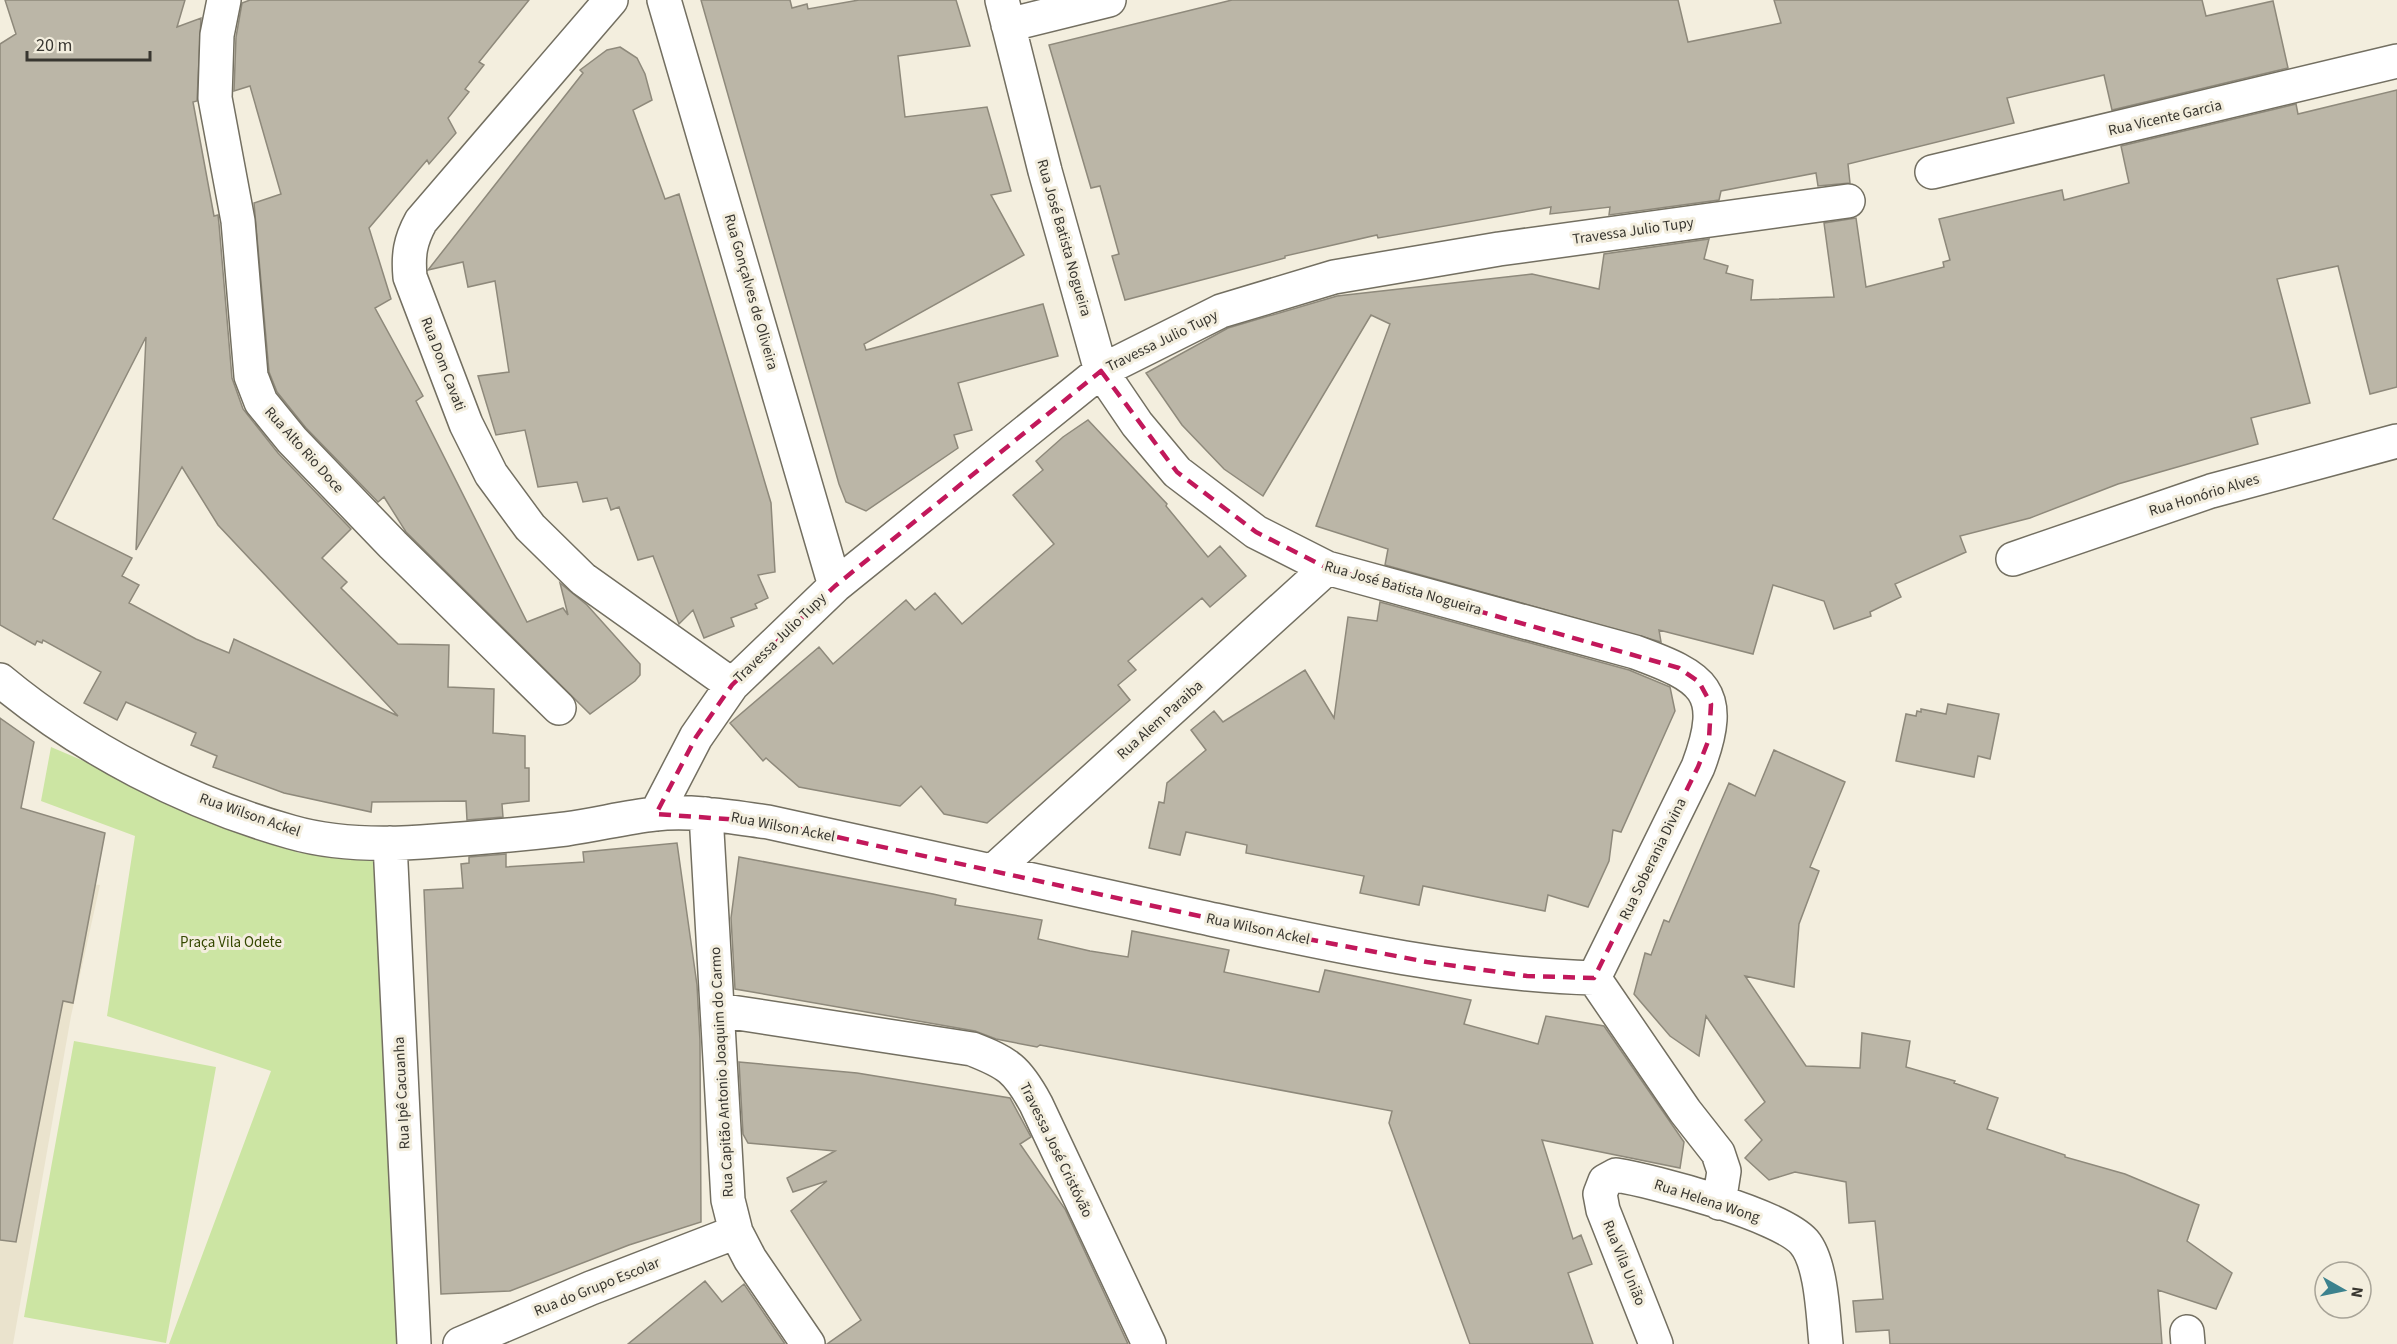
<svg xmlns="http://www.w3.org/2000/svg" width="2397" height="1344" viewBox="0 0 2397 1344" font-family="'Source Sans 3',sans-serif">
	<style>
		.built { fill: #eae3cd }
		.green { fill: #cce5a3 }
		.building { fill: #bbb6a7; stroke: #8e897b; stroke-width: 1.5; fill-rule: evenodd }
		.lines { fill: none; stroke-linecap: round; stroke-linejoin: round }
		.minor-casing { stroke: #736f61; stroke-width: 36 }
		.minor { stroke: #fff; stroke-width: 33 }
		.marked { fill: none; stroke: #c2185b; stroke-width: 4.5; stroke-dasharray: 12 8; stroke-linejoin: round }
		.labels { text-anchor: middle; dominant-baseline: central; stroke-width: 6; stroke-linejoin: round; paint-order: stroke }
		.street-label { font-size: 15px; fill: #383630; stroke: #f3eede }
		.park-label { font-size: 15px; fill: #354800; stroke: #f3eede }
	</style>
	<rect width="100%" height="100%" fill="#f3eede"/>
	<!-- built -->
	<path class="built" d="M0 869 100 885 71 1016 13 1344H0Z"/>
	<!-- green -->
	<path class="green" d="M51 747 299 853 366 854 375 857 404 1344H169L271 1071 107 1016 135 836 41 801Z
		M74 1041 216 1067 166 1343 24 1317Z"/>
	<!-- building -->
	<path class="building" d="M5 0H185L177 27 201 18 197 101 193 102 214 216 218 215 219 224 232 378 243 409 278 453 351 529 322 558 347 582 341 588 398 644 449 645 448 687 494 689 493 733 525 736V768H529V801L502 804 503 817 467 820 466 801 372 802 371 812 284 793 213 767 217 756 191 745 196 733 126 702 117 720 84 703 101 672 43 640 42 643 37 641 35 645 0 625V44L16 34ZM146 337 136 550 182 467 218 525 398 716 234 639 229 653 196 639 129 603 139 585 122 576 132 558 53 519Z
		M250 0H529L479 62 484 65 465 89 469 92 448 118 456 133 429 164 427 160 369 228 391 299 375 308 423 396 416 401 527 622 563 608 568 615 560 583 587 605 640 664V675L635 681 590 714 406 532 384 497 378 502 306 428 277 392 269 372 254 203 281 194 250 86 234 91 236 37 242 3Z
		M701 0H790L792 8 807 4 808 9 859 0H956L970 46 898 56 905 117 987 107 1011 191 991 195 1024 255 864 344 866 350 1043 304 1058 356 958 383 972 430 954 435 958 448 866 511 846 502 839 484Z
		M1232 0H1678L1688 42 1781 23 1774 0H2202L2206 16 2273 1 2288 68 2112 110 2104 75 2007 98 2014 123 1848 164 1850 183 1818 186 1816 173 1721 191 1719 200 1609 215 1610 207 1550 214 1551 207 1378 238 1377 235 1285 256V258L1125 300 1112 256 1119 254 1100 186 1091 188 1049 45Z
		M620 47 637 58 645 74 652 100 633 110 665 199 679 194 771 503 775 572 758 575 768 598 755 604 757 608 731 618 734 626 704 638 693 610 679 624 653 556 638 560 619 507 611 510 607 498 583 502 577 482 538 487 525 430 496 435 478 376 509 372 495 281 468 287 463 262 428 270 583 73 580 70 607 50Z
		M2397 90V387L2370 394 2338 266 2277 279 2310 403 2251 418 2258 444 2118 484 2030 518 1960 536 1966 552 1895 584 1901 597 1870 612 1871 616 1834 629 1824 601 1773 585 1753 654 1659 630 1661 642 1385 565 1388 549 1316 526 1390 324 1371 315 1263 496 1224 469 1182 425 1146 373 1228 328 1337 296 1532 274 1599 289 1604 254 1709 239 1704 259 1728 266 1726 273 1753 280 1751 300 1834 297 1824 223 1856 218 1866 287 1944 267 1943 262 1950 260 1939 219 2062 190 2064 200 2129 183 2121 146 2296 104 2298 114Z
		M1088 420 1167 504 1166 506 1208 557 1220 546 1246 576 1210 607 1202 598 1128 661 1136 670 1118 685 1130 700 987 823 944 814 921 786 900 806 799 787 766 758 763 761 730 723 819 647 833 664 906 600 915 610 935 593 962 624 1054 544 1013 495 1043 470 1036 461 1063 437Z
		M1380 602 1629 670 1670 687 1675 711 1621 832 1613 830 1609 861 1588 907 1548 895 1545 911 1423 886 1419 905 1360 893 1364 876 1246 853 1247 845 1186 832 1180 855 1149 848 1159 802 1164 803 1167 783 1206 750 1191 730 1214 711 1223 722 1305 670 1334 718 1348 617 1377 621Z
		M1948 704 1999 714 1990 759 1978 756 1974 777 1896 761 1906 714 1916 716 1917 711 1921 712V709L1946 714Z
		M0 718 34 742 21 808 105 833 73 1003 63 1001 16 1242 0 1240Z
		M1774 750 1845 782 1810 867 1819 871 1799 924 1794 987 1745 976 1806 1066 1860 1068 1862 1033 1910 1041 1906 1067 1955 1081 1954 1083 1998 1098 1987 1129 2065 1155V1157L2125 1174 2199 1205 2187 1241 2232 1273 2216 1309 2158 1290 2162 1344H1890L1889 1330 1856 1332 1853 1301 1883 1299 1875 1221 1849 1223 1846 1182 1795 1172 1769 1180 1745 1158 1762 1140 1745 1120 1765 1102 1706 1016 1699 1056 1670 1036 1634 994 1645 953 1651 955 1664 920 1669 922 1729 783 1755 796Z
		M677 843 697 985 700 1041 701 1222 629 1245 510 1291 441 1294 424 890 463 888 461 864 469 863V857L506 854V867L584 862 583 852Z
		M739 857 933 894 956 899 955 905 1042 920 1038 939 1090 951 1128 957 1132 931 1229 950 1224 972 1319 992 1325 970 1471 1000 1464 1024 1538 1044 1546 1016 1604 1026 1684 1142 1680 1168 1542 1140 1573 1239 1581 1235 1592 1264 1568 1273 1593 1344H1470L1389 1123 1392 1111 1040 1045 1037 1047 996 1039 975 1031 735 989 731 918Z
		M739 1062 857 1073 1010 1098 1031 1137 1020 1144 1065 1209 1128 1344H827L861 1320 791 1211 827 1181 793 1192 787 1178 835 1151 748 1143 743 1134Z
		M705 1281 722 1302 744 1284 785 1344H628Z"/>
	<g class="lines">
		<defs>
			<path id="minor" d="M224 0 217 35 215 98 238 221 251 376 261 402 292 440 393 545 559 708
				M611 0 421 221C410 241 408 255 410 277L466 424 491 474 530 527 583 579 732 685
				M664 0 835 586
				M1002 0 1045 171 1101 371 1137 424 1177 472 1256 532 1327 568 1635 652C1703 677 1727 690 1698 767L1594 978
				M1008 25 1109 0
				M1932 172 2397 61
				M2013 559 2211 491 2397 441
				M0 680C83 749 188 803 291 832 336 845 389 845 435 841 479 838 523 834 566 829 596 825 626 817 655 814 693 810 731 817 768 822 913 853 1057 886 1201 917 1331 945 1461 974 1594 978
				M656 814 696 737 732 685 835 586 1101 371 1221 311 1334 277 1499 249 1848 201
				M706 814 728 1200 736 1232 750 1259 808 1344
				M390 843 414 1344
				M993 871 1327 568
				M1594 978 1685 1111 1718 1153 1724 1171 1719 1203
				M718 1010 972 1049C1008 1063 1017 1069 1036 1104L1149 1344
				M2187 1332 2188 1344
				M460 1344 591 1288 736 1232
				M1656 1344 1603 1210 1600 1194 1605 1181 1616 1175C1654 1181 1781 1215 1804 1242 1822 1263 1823 1317 1826 1344"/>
		</defs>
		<!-- minor casing -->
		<use href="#minor" class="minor-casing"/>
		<!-- minor -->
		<use href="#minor" class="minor"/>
	</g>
	<!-- marked area -->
	<path class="marked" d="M1101 371 1177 472 1256 532 1327 568 1679 668 1699 682 1711 704 1709 739 1698 767 1594 978 1527 976 1427 962 1282 934 768 822 656 814 696 737 732 685 835 586Z"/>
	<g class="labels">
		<!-- street labels -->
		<g class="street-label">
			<text transform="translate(2165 118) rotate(-13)">Rua Vicente Garcia</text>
			<text transform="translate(1633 231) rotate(-8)">Travessa Julio Tupy</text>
			<text transform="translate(1064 238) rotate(74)">Rua José Batista Nogueira</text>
			<text transform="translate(751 292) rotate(74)">Rua Gonçalves de Oliveira</text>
			<text transform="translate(1162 341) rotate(-26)">Travessa Julio Tupy</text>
			<text transform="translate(443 364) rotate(69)">Rua Dom Cavati</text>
			<text transform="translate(304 450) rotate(48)">Rua Alto Rio Doce</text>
			<text transform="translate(2204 495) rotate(-17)">Rua Honório Alves</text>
			<text transform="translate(1403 588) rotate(16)">Rua José Batista Nogueira</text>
			<text transform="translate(780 638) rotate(-44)">Travessa Julio Tupy</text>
			<text transform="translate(1160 720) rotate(-42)">Rua Alem Paraiba</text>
			<text transform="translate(250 815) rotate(19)">Rua Wilson Ackel</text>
			<text transform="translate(783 827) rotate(11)">Rua Wilson Ackel</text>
			<text transform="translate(1653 859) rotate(-64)">Rua Soberania Divina</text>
			<text transform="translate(1258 929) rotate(12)">Rua Wilson Ackel</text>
			<text transform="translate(722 1072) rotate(-93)">Rua Capitão Antonio Joaquim do Carmo</text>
			<text transform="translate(402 1093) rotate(-93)">Rua Ipê Cacuanha</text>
			<text transform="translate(1056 1150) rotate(64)">Travessa José Cristóvão</text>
			<text transform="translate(1707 1201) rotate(18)">Rua Helena Wong</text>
			<text transform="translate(1624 1263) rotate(68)">Rua Vila União</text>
			<text transform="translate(597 1287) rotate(-22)">Rua do Grupo Escolar</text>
		</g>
		<!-- park labels -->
		<g class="park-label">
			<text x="231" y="942">Praça Vila Odete</text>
		</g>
	</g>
	<!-- north arrow -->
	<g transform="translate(2343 1290) rotate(99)"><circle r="28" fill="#f3eede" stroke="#a8a498" stroke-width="1.5"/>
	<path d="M0-4.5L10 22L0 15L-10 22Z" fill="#3c828e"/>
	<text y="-9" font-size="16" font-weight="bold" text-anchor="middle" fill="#383630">N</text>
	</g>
	<!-- scale -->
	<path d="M27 51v9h123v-9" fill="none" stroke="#383630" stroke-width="3"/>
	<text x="36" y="51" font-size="18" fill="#383630" stroke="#f3eede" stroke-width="4.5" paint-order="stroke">20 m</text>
</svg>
